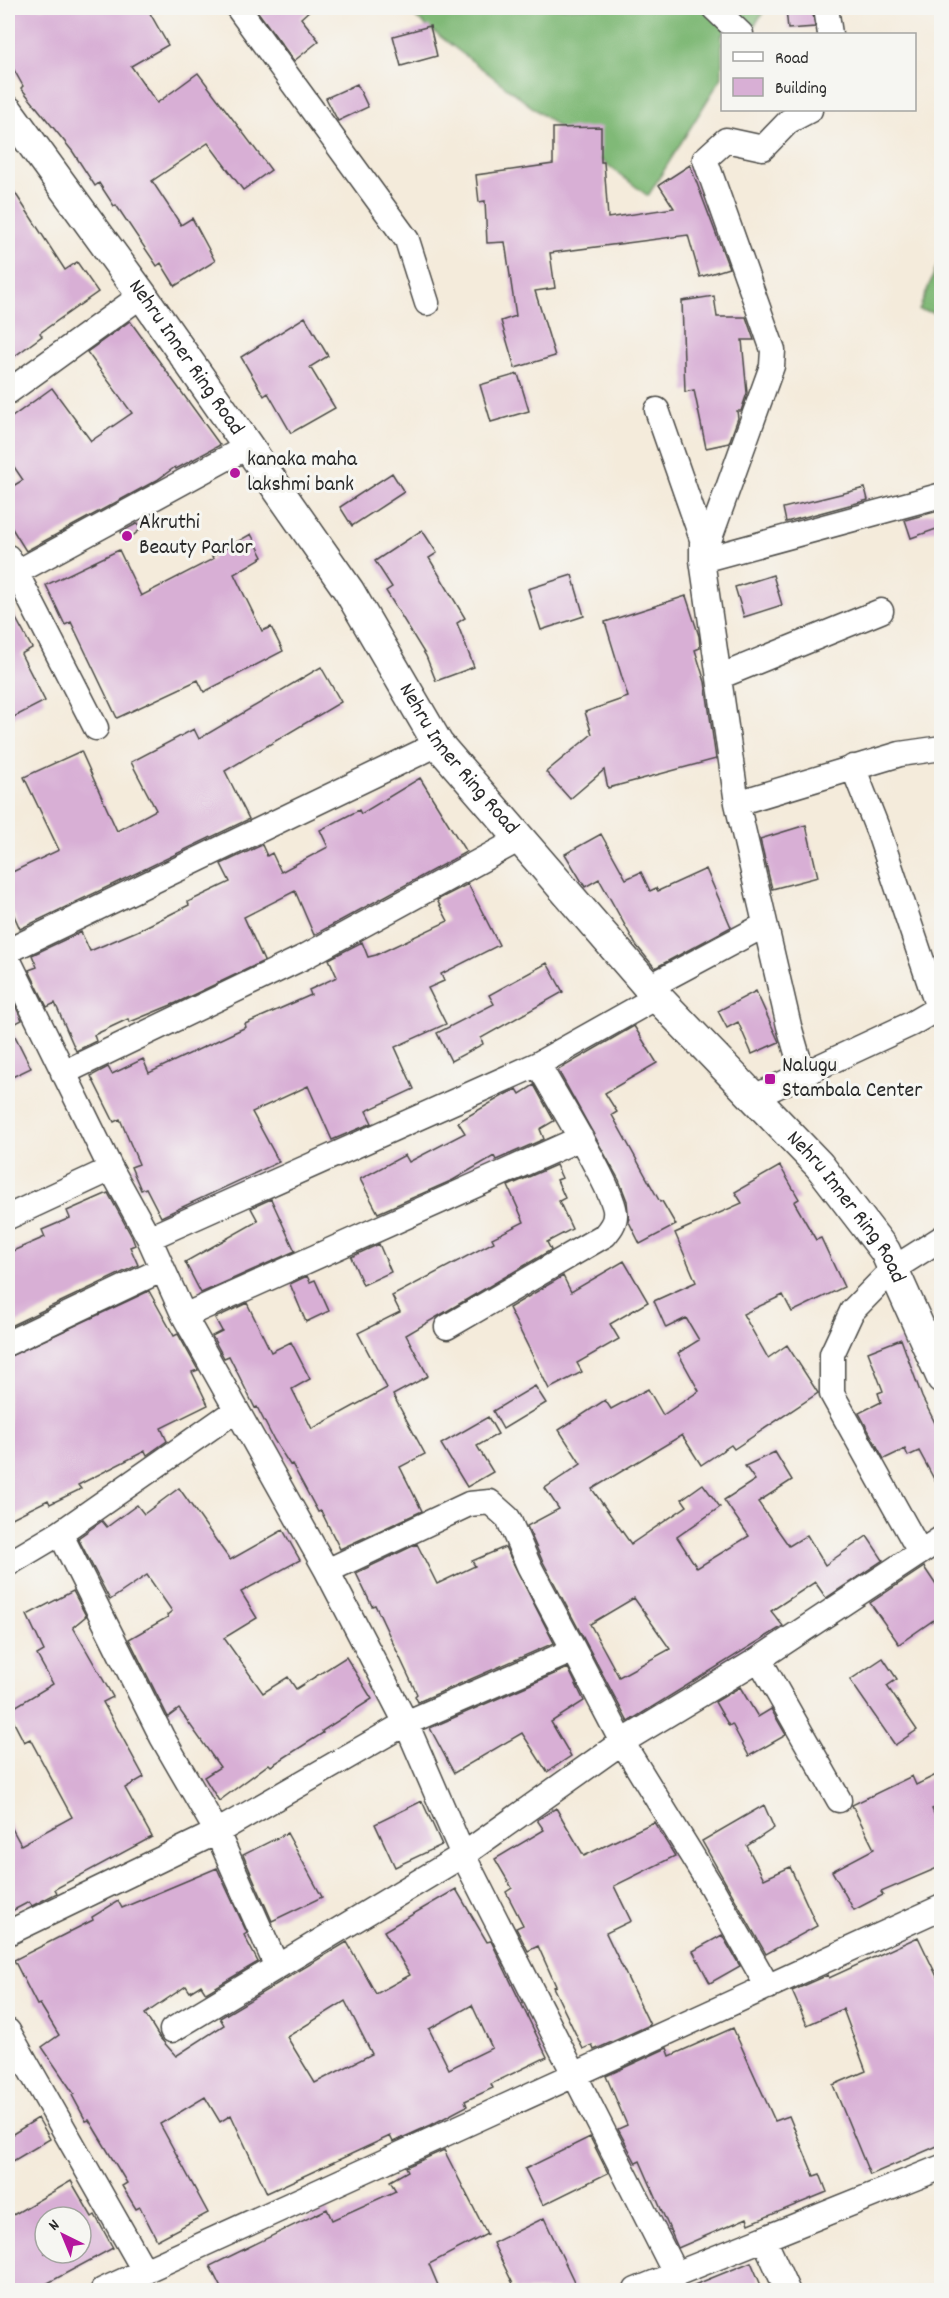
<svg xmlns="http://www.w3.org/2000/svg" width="949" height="2298" viewBox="0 0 949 2298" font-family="Dekko,sans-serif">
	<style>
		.forest { fill: #80b977; stroke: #567251; stroke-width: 1.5 }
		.building { fill: #d8afd5; fill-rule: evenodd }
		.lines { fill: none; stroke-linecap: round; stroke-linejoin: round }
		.minor-casing { stroke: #494845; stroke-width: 27 }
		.tertiary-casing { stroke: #494845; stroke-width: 33 }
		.minor { stroke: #fff; stroke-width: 24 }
		.tertiary { stroke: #fff; stroke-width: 30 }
		.poi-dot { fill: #b5179e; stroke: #f6f6f2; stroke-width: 2 }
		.labels { text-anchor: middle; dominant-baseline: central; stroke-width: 6; stroke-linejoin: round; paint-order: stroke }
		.street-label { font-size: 22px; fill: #2b2b2b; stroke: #f6f6f2 }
		.poi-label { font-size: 22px; fill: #2b2b2b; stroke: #f6f6f2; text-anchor: start }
	</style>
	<rect width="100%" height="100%" fill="#f6f6f2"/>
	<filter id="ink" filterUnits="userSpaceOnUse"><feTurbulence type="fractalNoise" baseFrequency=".0167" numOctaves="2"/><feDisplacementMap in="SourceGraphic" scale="12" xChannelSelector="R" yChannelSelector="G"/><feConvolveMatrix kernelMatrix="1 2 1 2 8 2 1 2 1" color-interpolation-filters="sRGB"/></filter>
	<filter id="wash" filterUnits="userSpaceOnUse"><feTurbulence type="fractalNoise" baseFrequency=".008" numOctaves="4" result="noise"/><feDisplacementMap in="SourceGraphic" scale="24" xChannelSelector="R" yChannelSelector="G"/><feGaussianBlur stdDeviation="1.35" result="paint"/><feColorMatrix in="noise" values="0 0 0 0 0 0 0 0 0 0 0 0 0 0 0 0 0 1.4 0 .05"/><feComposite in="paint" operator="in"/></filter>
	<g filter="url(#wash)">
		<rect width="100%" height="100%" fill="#f4ebdb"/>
		<!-- forest -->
		<path class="forest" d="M403 8H766L749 34H722V77L648 196Z
			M941 256V314L919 310Z"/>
		<g id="blocks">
			<!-- building -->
			<path class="building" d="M8 8H147L168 45 131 66 157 103 198 73 271 170 243 190 208 143 152 181 181 225 192 218 215 261 175 286 161 263 157 266 116 205 114 206 99 183 95 186 73 152 21 88 23 86 8 59Z
				M255 8H312L301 18 319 41 294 61Z
				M812 8 815 27 788 29 786 9Z
				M430 26 437 56 401 66 393 36Z
				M357 84 368 107 338 121 326 98Z
				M601 127V162H604L608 218 674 208 659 185 690 165 729 268 700 277 688 235 550 253 555 288 535 291 555 356 515 368 501 321 516 316 505 242 487 243 485 201 479 202 476 175 553 164V128Z
				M8 182 65 270 77 262 98 292 40 333 42 336 8 361Z
				M714 296 717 317H746L754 340H742L747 393 741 411H737L738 418 729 443 706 448 694 390 685 392 682 301Z
				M305 317 328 356 310 367 335 408 291 433 268 393 264 396 241 357Z
				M130 321 220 445 176 469 175 467 157 480 26 551 8 522V489L23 480 8 458V420L52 388 91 441 132 413 87 352Z
				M518 374 529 411 491 422 480 385Z
				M392 473 404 492 352 526 340 507Z
				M865 488 868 500 786 522 783 508Z
				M942 510V527L911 538 905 520Z
				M138 523 141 529 125 542 121 532Z
				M422 530 437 553 429 558 465 618 457 623 474 667 436 681 426 656 386 591 392 587 375 561Z
				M251 534 263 557 234 574 262 631 271 627 283 651 204 692 198 680 117 718 71 622 65 625 46 585 119 550 141 596 213 559 212 556Z
				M572 575 584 616 541 630 528 589Z
				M773 575 782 605 744 617 735 587Z
				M686 596 699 636 700 648 695 650 705 682 716 759 608 788 604 770 570 799 546 772 592 734 585 712 628 697 605 622Z
				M8 604 32 648 21 654 45 701 8 720Z
				M321 667 341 702 225 771 249 819 20 929 8 902V874L59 850 24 777 81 751 117 831 156 810 131 762 194 729 199 739Z
				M420 778 466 852 314 935 295 891 244 917 264 961 176 1003 130 1022 128 1019 94 1035 96 1041 76 1051 55 1003 47 1007 29 970 37 967 32 955 81 932 90 951 137 931 189 905 188 902 230 882 221 864 262 845 267 856 272 853 281 872 328 847 320 830 359 810 361 814Z
				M806 825 818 877 772 889 760 839Z
				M601 834 626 879 641 872 650 891 656 888 658 891 706 869 731 927 655 968 636 945 599 879 585 887 565 854Z
				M468 884 499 945 441 974 444 981 428 988 446 1024 395 1047 414 1089 366 1111 372 1123 332 1140 308 1086 252 1112 279 1162 161 1217 146 1188 141 1190 131 1167 139 1164 120 1119 114 1122 91 1076 108 1067 112 1074 143 1059 149 1073 246 1027 245 1024 311 995 309 990 337 977 329 959 362 942 368 957 376 955 448 921 437 900Z
				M547 963 563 992 481 1038 483 1044 451 1061 437 1033 494 1004 489 995Z
				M8 990 22 1020 10 1026 31 1068 8 1079Z
				M756 991 779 1042 752 1054 738 1022 727 1028 718 1011Z
				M634 1026 657 1063 605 1093 617 1112 612 1115 660 1202 662 1201 676 1225 640 1244 629 1222 627 1201 619 1180 558 1070Z
				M534 1085 554 1121 540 1129 544 1139 496 1160 494 1156 453 1180 378 1213 360 1179 405 1155 409 1162 465 1133 458 1122 506 1094 517 1089 520 1094Z
				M556 1165 562 1178 557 1180 565 1198 559 1201 572 1229 547 1242 551 1250 406 1335 428 1376 393 1395 425 1454 400 1467 422 1511 340 1549 321 1511 318 1512 292 1464 290 1465 274 1440 257 1407 255 1408 229 1356 224 1358 212 1336 222 1331 215 1318 247 1303 271 1352 291 1342 310 1379 292 1389 312 1429 387 1388 358 1333 400 1312 392 1296 494 1242 492 1238 524 1222 508 1186Z
				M780 1166 799 1199 794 1202 816 1240 821 1238 844 1287 792 1312 783 1295 743 1314 768 1358 787 1345 818 1393 734 1449 731 1445 701 1465 682 1435 592 1489 631 1544 687 1506 682 1499 703 1484 720 1507 677 1537 697 1568 749 1536 724 1500 755 1480 745 1466 775 1452 792 1480 758 1502 789 1546 807 1535 825 1565 867 1536 883 1560 826 1598 815 1582 771 1611 783 1626 628 1722 542 1560 527 1526 559 1509 545 1488 581 1464 559 1430 605 1400 611 1409 648 1389 663 1415 699 1391 678 1353 699 1340 686 1318 666 1328 654 1301 696 1282 675 1233 742 1203 735 1192ZM634 1598 670 1649 619 1677 590 1624Z
				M108 1193 132 1237 135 1245 130 1247 138 1265 8 1327V1253L45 1237 42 1230 70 1218 67 1211Z
				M271 1199 295 1251 201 1293 185 1262 258 1221 251 1208Z
				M379 1244 391 1272 363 1285 351 1257Z
				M624 1261 648 1302 610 1324 619 1339 577 1363 582 1372 549 1389 509 1308 563 1276 571 1292Z
				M307 1276 310 1282 315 1280 329 1311 306 1322 290 1284Z
				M149 1291 174 1336 178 1334 198 1370 192 1372 208 1405 161 1428 167 1441 147 1455 145 1451 78 1485 81 1489 50 1504 48 1500 8 1520V1357Z
				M901 1339 922 1397 942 1437V1494L919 1451 908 1456 905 1449 884 1459 859 1413 881 1402 878 1393 883 1391 868 1352Z
				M535 1386 546 1403 503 1429 493 1411Z
				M488 1417 498 1434 477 1446 493 1472 467 1487 441 1444Z
				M179 1488 230 1560 283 1530 300 1560 241 1592 257 1618 224 1638 263 1693 288 1677 296 1689 346 1657 372 1699 322 1731 323 1733 271 1766 269 1764 219 1801 204 1777 220 1767 179 1709 168 1717 129 1639 168 1617 167 1615 172 1611 147 1575 110 1600 78 1538 102 1521 107 1527 137 1505 144 1514Z
				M417 1544 437 1584 475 1566 472 1561 505 1547 554 1643 418 1702 415 1696 417 1694 375 1605 372 1606 356 1573Z
				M924 1567 942 1594V1614L899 1644 870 1603Z
				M73 1591 86 1616 73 1627 113 1697 103 1702 144 1777 125 1788 152 1837 55 1889 57 1893 32 1906 29 1902 8 1913V1821L21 1845 72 1817 30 1739 24 1742 8 1711 53 1684 37 1655 44 1651 27 1615Z
				M883 1658 897 1679 887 1686 917 1730 895 1745 850 1680Z
				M568 1668 584 1701 551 1722 571 1756 547 1772 522 1733 454 1773 430 1728Z
				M740 1687 758 1717 771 1709 786 1735 749 1756 732 1724 729 1726 715 1702Z
				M942 1772V1805L932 1809 942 1832V1866L881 1892 883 1895 854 1910 832 1871 874 1849 852 1805 912 1776 916 1785Z
				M422 1801 442 1845 395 1867 375 1824Z
				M764 1805 774 1828 747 1846 764 1879 790 1867 817 1926 766 1954 702 1841Z
				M556 1808 584 1856 654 1822 675 1856 614 1886 631 1921 606 1933 650 2025 594 2050 592 2045 583 2049 553 1987 556 1986 538 1946 528 1951 516 1928 523 1925 506 1892 512 1888 495 1859 544 1830 537 1820Z
				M287 1833 322 1897 272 1921 243 1855Z
				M217 1868 247 1933 244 1935 258 1962 206 1993 201 1985 190 1992 186 1986 145 2014 160 2038 176 2056 224 2025 220 2018 347 1942 376 1994 410 1975 384 1931 456 1889 487 1942 491 1941 547 2057 491 2084 493 2088 465 2101 467 2106 431 2125 393 2142 390 2136 267 2193 231 2115 220 2122 205 2097 160 2124 208 2213 157 2240 140 2207 136 2209 122 2186 127 2183 89 2120 86 2121 72 2095 74 2094 42 2047 59 2035 40 2004 37 2005 14 1960 93 1920 92 1917 118 1901 122 1908ZM345 2001 372 2054 315 2083 287 2037ZM472 2005 492 2048 449 2069 429 2029Z
				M722 1935 740 1966 710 1983 693 1951Z
				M918 1937 942 1987V2144L870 2175 833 2085 866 2071 843 2009 807 2025 792 1991 828 1975 829 1978Z
				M733 2028 775 2121 789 2116 814 2176 820 2174 827 2192 749 2224 747 2218 678 2248 640 2161 636 2163 618 2129 627 2125 606 2076 667 2048 670 2056Z
				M38 2118 50 2139 8 2164V2137Z
				M590 2137 608 2173 543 2205 525 2169Z
				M444 2150 487 2234 429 2264 440 2290H222L210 2266 327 2209 332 2220 396 2191 390 2181 408 2171 406 2167Z
				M71 2181 92 2217 95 2215 113 2248 35 2290H8V2218ZM45 2217H81V2253H45Z
				M544 2218 578 2290H516L493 2243Z
				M751 2262 763 2290H682Z"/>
		</g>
	</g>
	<g filter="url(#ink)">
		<use href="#blocks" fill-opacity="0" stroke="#494845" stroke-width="1.5"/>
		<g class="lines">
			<defs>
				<path id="minor" d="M238 8 407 240 427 303
					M714 8 741 34
					M826 8 830 34
					M8 392 142 295
					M657 410 702 539V560L942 495
					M8 557 96 728
					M8 577 249 446
					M719 677 881 611
					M853 767 879 833 938 1008
					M737 803 900 754 942 748
					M8 951 438 744
					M8 959 111 1169 149 1238 184 1316 327 1571 406 1723 463 1855 676 2275
					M649 987 765 925
					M63 1073 304 957 520 839
					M803 1074 789 1026 737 803 702 560 772 366 773 350 705 159 726 140 763 148 789 121 810 110
					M754 1097 911 1024 942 1006
					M8 1217 111 1169
					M149 1238 538 1064 657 997
					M184 1316 581 1138
					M447 1327 605 1235C610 1229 615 1223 615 1215 618 1195 551 1089 538 1064
					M8 1343 161 1270
					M60 1533 162 1737 217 1832 277 1967
					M920 1552 832 1394V1354L852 1311 893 1269 942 1238
					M8 1564 60 1533 236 1410
					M327 1571 469 1504 490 1502 508 1518 529 1566 574 1650
					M759 1659 839 1800
					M8 1933 217 1832 406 1723 574 1650 622 1742 712 1888 768 1987
					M172 2030 463 1855 622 1742 759 1659 942 1538
					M8 2031 145 2272
					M764 2239 787 2290
					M103 2290 942 1907
					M636 2290 942 2167"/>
				<g id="tertiary">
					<path id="s1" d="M8 111 142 295 349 591 438 744 657 997 819 1165 885 1251 942 1378"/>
				</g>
			</defs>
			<!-- minor casing -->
			<use href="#minor" class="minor-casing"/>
			<!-- tertiary casing -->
			<use href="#tertiary" class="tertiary-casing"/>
			<!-- minor -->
			<use href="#minor" class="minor"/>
			<!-- tertiary -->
			<use href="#tertiary" class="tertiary"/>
		</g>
	</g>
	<!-- markers -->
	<g class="poi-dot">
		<circle cx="235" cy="473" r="6"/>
		<circle cx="127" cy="536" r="6"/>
		<rect x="764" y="1073" width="12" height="12" rx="3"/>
	</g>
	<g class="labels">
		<!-- street labels -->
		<g class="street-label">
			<text stroke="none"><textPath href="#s1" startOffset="304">Nehru Inner Ring Road</textPath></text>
			<text stroke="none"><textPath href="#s1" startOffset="790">Nehru Inner Ring Road</textPath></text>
			<text stroke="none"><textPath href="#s1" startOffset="1384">Nehru Inner Ring Road</textPath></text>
		</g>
		<!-- poi labels -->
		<g class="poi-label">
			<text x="247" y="460">kanaka maha<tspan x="247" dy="25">lakshmi bank</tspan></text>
			<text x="139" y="523">Akruthi<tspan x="139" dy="25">Beauty Parlor</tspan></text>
			<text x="782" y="1066">Nalugu<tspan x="782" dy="25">Stambala Center</tspan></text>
		</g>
	</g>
	<!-- margin -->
	<rect width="949" height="2298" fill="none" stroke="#f6f6f2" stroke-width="30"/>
	<!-- legend -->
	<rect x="721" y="33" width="195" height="78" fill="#f6f6f2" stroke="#a5a5a2" stroke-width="1.5"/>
	<rect x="733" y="52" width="30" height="9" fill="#ffffff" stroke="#a5a5a2" stroke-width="1.5"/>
	<text x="775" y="63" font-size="18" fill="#2b2b2b">Road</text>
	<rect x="733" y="78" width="30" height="18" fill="#d8afd5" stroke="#a5a5a2" stroke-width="1.5"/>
	<text x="775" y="93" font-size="18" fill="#2b2b2b">Building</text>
	<!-- north arrow -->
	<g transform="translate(63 2235) rotate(317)"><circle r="28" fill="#f6f6f2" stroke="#a5a5a2" stroke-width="1.5"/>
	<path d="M0-4.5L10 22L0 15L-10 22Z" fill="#b5179e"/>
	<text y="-9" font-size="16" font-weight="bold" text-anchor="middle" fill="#2b2b2b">N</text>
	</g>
</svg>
